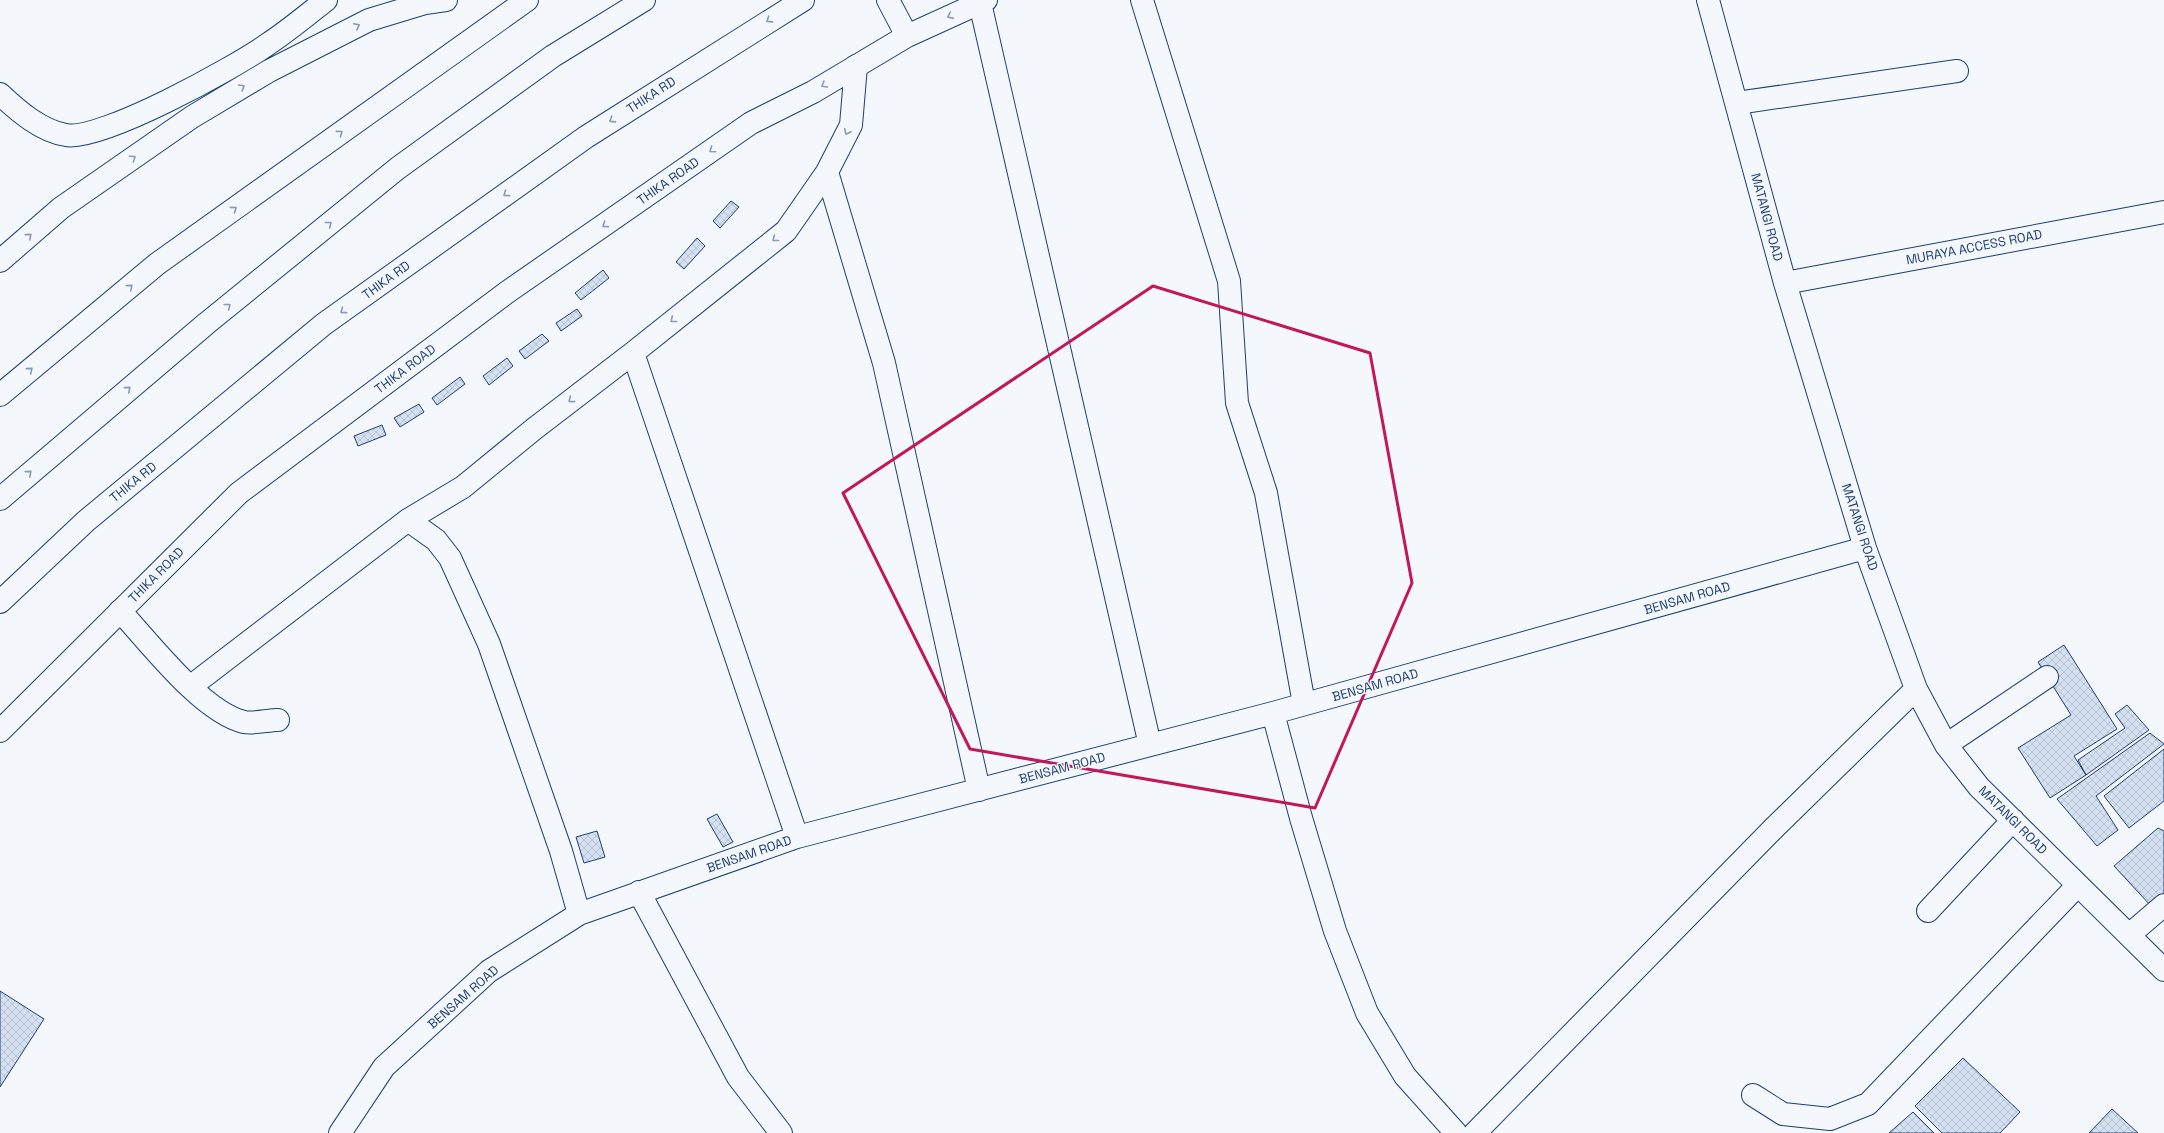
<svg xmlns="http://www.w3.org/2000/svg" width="2164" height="1133" viewBox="0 0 2164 1133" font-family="'Space Grotesk',sans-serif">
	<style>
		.building { fill: url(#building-cross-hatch); stroke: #1d3f73 }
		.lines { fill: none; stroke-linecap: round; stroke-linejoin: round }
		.minor-casing { stroke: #1d3f73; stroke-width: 24 }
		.major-casing { stroke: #1d3f73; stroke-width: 24 }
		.highway-casing { stroke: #1d3f73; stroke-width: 24 }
		.minor { stroke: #f4f7fb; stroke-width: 22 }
		.major { stroke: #f4f7fb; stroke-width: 22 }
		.highway { stroke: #f4f7fb; stroke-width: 22 }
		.oneway { stroke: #889bb7 }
		.marked { fill: none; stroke: #c2185b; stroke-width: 3; stroke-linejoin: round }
		.labels { text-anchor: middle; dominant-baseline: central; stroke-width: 3; stroke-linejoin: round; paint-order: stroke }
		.street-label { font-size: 13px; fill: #1d3f73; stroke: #f4f7fb }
	</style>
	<defs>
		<pattern id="building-cross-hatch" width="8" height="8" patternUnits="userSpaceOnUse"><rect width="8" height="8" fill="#d5e0f0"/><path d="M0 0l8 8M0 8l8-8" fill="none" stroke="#b6c1d1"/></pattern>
	</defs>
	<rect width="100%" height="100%" fill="#f4f7fb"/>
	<!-- building -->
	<path class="building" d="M731 201 739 207 720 228 713 221Z
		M697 238 705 246 684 269 676 262Z
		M603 270 609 278 581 300 575 293Z
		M577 309 582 316 561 331 556 323Z
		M542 334 549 341 525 359 519 351Z
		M507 358 513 366 489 385 483 376Z
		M460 377 465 384 437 405 432 398Z
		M419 404 424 412 400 427 394 418Z
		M382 425 386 435 358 446 354 436Z
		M2064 645 2117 729 2074 756 2086 775 2050 798 2018 748 2071 715 2038 662Z
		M2127 705 2149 730 2086 775 2078 760 2125 728 2115 714Z
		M2150 733 2164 744 2096 796 2118 830 2097 846 2057 799Z
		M2164 749V801L2129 828 2104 796Z
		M717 814 733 842 723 847 707 819Z
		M2158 828 2164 831V920L2114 866Z
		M597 831 605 857 584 863 576 837Z
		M0 991 44 1019 0 1087Z
		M1963 1058 2020 1112 2000 1133H1942L1915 1106Z
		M2112 1109 2138 1133H2089Z
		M1913 1112 1934 1133H1889Z"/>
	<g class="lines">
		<defs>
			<path id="minor" d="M1142 0 1229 281 1237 403 1266 493 1304 704
				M1708 0 1785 283 1865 548 1916 689 1946 745 1979 787 2164 970
				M980 3 1150 745
				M0 94C18 111 41 131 66 135 100 142 236 67 268 44 288 31 307 15 326 0
				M1737 103 1957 71
				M827 172 884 363 979 790
				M0 261 61 208 192 117 269 71 369 20 425 3 446 0
				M1785 283 2164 212
				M633 353 797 837
				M408 520 436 540 450 558 489 644 561 851 579 914
				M120 611C150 643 202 712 244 722 254 724 268 720 278 720
				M190 687 408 520 463 487 534 429 633 353 786 231 827 172 851 125 856 66
				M1273 713 1301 818 1335 931 1367 1013 1405 1076 1456 1133
				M1946 745 2047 677
				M639 892 738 1077 781 1133
				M1928 911 2013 820
				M2129 935 2164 905
				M1753 1095 1783 1114 1830 1119 1868 1104 2078 885
				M340 1133 384 1067 489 971 579 914 797 837 1273 713 1865 548
				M1475 1133 1774 828 1916 689"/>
			<path id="major" d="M888 0 907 36
				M0 395 157 264 527 0
				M0 731 239 493 506 293 751 123 813 92 907 36 986 0"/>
			<path id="highway" d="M0 499 207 323 398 168 553 56 644 0
				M0 602 86 521 324 324 586 137 803 0"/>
		</defs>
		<!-- minor casing -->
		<use href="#minor" class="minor-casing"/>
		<!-- major casing -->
		<use href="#major" class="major-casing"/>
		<!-- highway casing -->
		<use href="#highway" class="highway-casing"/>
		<!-- minor -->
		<use href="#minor" class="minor"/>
		<!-- major -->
		<use href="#major" class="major"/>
		<!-- highway -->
		<use href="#highway" class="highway"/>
	</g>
	<!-- one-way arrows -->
	<defs><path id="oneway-chevron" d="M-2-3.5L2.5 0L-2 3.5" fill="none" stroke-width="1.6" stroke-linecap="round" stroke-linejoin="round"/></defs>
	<g class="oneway">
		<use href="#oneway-chevron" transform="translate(950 16) rotate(156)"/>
		<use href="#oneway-chevron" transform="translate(769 20) rotate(147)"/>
		<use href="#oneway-chevron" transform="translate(357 26) rotate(-27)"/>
		<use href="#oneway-chevron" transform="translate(824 85) rotate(149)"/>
		<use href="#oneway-chevron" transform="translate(242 87) rotate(-31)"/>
		<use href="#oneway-chevron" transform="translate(612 120) rotate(147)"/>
		<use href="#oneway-chevron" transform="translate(847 132) rotate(116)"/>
		<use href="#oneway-chevron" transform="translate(340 133) rotate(-36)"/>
		<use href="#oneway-chevron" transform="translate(712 150) rotate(145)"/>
		<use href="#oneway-chevron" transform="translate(133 158) rotate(-35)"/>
		<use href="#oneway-chevron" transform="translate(506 194) rotate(144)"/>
		<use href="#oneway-chevron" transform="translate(234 209) rotate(-36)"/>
		<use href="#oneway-chevron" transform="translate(329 224) rotate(-39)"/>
		<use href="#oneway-chevron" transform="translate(605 225) rotate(146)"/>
		<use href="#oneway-chevron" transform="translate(29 236) rotate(-42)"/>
		<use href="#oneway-chevron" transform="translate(775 239) rotate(142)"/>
		<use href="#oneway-chevron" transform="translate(130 287) rotate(-40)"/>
		<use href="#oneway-chevron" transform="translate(228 306) rotate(-39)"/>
		<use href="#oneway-chevron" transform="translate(343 311) rotate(144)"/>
		<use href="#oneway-chevron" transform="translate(673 320) rotate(141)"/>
		<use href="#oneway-chevron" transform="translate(30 370) rotate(-40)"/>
		<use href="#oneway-chevron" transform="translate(128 389) rotate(-40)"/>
		<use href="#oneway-chevron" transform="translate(571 400) rotate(143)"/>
		<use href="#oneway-chevron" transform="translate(29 473) rotate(-40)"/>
	</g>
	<!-- marked area -->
	<path class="marked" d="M1153 286 1370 353 1412 583 1315 808 970 749 843 493Z"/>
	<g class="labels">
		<!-- street labels -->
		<g class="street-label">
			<text transform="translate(651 95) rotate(-33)">THIKA RD</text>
			<text transform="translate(668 181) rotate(-35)">THIKA ROAD</text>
			<text transform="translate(1767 217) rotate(75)">MATANGI ROAD</text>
			<text transform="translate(1974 247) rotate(-11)">MURAYA ACCESS ROAD</text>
			<text transform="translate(386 280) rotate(-36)">THIKA RD</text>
			<text transform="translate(405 369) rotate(-37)">THIKA ROAD</text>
			<text transform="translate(133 482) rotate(-39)">THIKA RD</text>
			<text transform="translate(1860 527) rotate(72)">MATANGI ROAD</text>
			<text transform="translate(156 575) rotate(-45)">THIKA ROAD</text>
			<text transform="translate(1687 598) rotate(-16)">BENSAM ROAD</text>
			<text transform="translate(1375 685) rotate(-16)">BENSAM ROAD</text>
			<text transform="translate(1062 768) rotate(-15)">BENSAM ROAD</text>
			<text transform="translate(2013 820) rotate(45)">MATANGI ROAD</text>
			<text transform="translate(749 854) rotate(-19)">BENSAM ROAD</text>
			<text transform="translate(463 997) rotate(-41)">BENSAM ROAD</text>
		</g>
	</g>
</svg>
